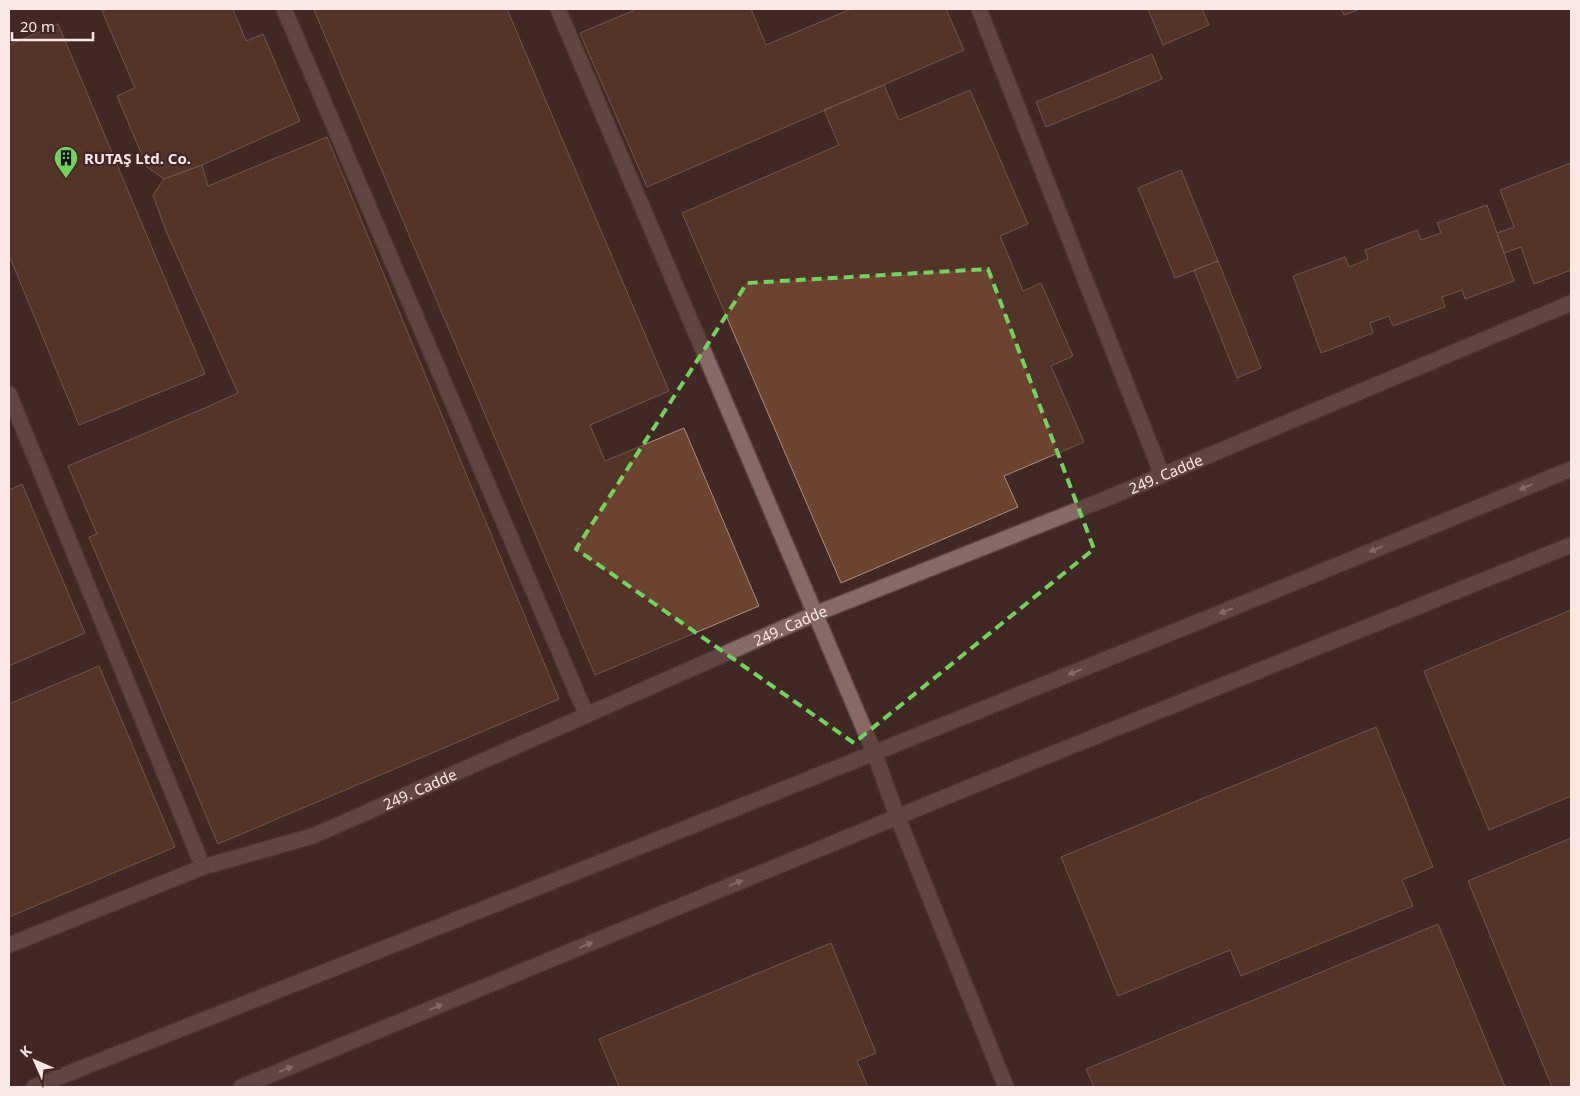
<svg xmlns="http://www.w3.org/2000/svg" width="1580" height="1096" viewBox="0 0 1580 1096" font-family="'Noto Sans',sans-serif">
	<style>
		.building { fill: #6b432e; stroke: #ab8f81 }
		.lines { fill: none; stroke-linecap: round; stroke-linejoin: round }
		.minor-casing { stroke: #5a4442; stroke-width: 18 }
		.tertiary-casing { stroke: #5a4442; stroke-width: 18 }
		.minor { stroke: #876966; stroke-width: 15 }
		.tertiary { stroke: #876966; stroke-width: 15 }
		.oneway { fill: #d2bcb9 }
		.marked { fill: none; stroke: #71d25e; stroke-width: 4; stroke-dasharray: 10 6; stroke-linejoin: round }
		.labels { text-anchor: middle; dominant-baseline: central; stroke-width: 4.5; stroke-linejoin: round; paint-order: stroke }
		.poi-label { font-size: 15px; font-weight: bold; fill: #fae8e6; stroke: #412825; text-anchor: start }
		.street-label { font-size: 15px; fill: #fae8e6; stroke: #412825 }
	</style>
	<rect width="100%" height="100%" fill="#412825"/>
	<!-- building -->
	<path class="building" d="M108 9H233L246 41 263 34 300 121 202 165 164 179 147 167 117 96 135 88 102 11Z
		M317 9H507L669 391 590 425 605 461 684 428 759 606 595 675 314 10Z
		M637 9H751L766 45 851 9H946L964 50 647 187 580 33Z
		M1148 9H1202L1209 25 1163 45Z
		M1341 9H1360L1344 15Z
		M58 24 205 374 79 425 9 255V45Z
		M1152 54 1162 79 1046 127 1036 102Z
		M884 85 899 120 970 90 1028 224 1000 236 1023 291 1041 283 1073 356 1051 366 1084 442 1004 476 1018 507 841 583 682 213 839 145 824 110Z
		M327 137 559 699 218 844 89 537 97 534 68 466 207 407 238 393 166 231 153 195 164 179 202 165 208 186Z
		M1571 163V270L1534 284 1521 247 1504 253 1497 233 1514 227 1500 190Z
		M1181 170 1218 261 1175 278 1138 188Z
		M1487 205 1514 281 1465 299 1462 290 1442 297 1445 307 1393 326 1389 316 1370 323 1373 333 1321 353 1293 276 1345 257 1349 267 1368 259 1365 250 1417 230 1421 240 1441 233 1437 223Z
		M1218 261 1261 368 1237 378 1194 270Z
		M22 484 85 633 9 666V490Z
		M1571 610V796L1489 830 1424 671Z
		M99 666 175 847 9 917V704Z
		M1376 727 1433 867 1402 880 1413 906 1241 976 1230 950 1118 996 1061 857Z
		M1571 838V1087H1552L1468 881Z
		M1438 924 1505 1087H1094L1086 1069Z
		M831 943 876 1053 857 1061 868 1087H619L599 1039Z"/>
	<g class="lines">
		<defs>
			<g id="minor">
				<path d="M284 9 586 714"/>
				<path d="M558 9 874 752 897 816 1006 1087"/>
				<path d="M979 9 1162 475"/>
				<path d="M9 394 203 867"/>
				<path id="s1" d="M9 945 203 867 313 836 815 614 1103 500 1571 303"/>
			</g>
			<path id="tertiary" d="M34 1087C548 884 1061 680 1571 469
				M241 1087 965 789 1571 545"/>
		</defs>
		<!-- minor casing -->
		<use href="#minor" class="minor-casing"/>
		<!-- tertiary casing -->
		<use href="#tertiary" class="tertiary-casing"/>
		<!-- minor -->
		<use href="#minor" class="minor"/>
		<!-- tertiary -->
		<use href="#tertiary" class="tertiary"/>
	</g>
	<!-- one-way arrows -->
	<defs><path id="oneway-solid" d="M-6-.8H1V-3.2L6.5 0L1 3.2V.8H-6Z" transform="scale(1.25)"/></defs>
	<g class="oneway">
		<use href="#oneway-solid" transform="translate(1526 487) rotate(157)"/>
		<use href="#oneway-solid" transform="translate(1376 549) rotate(157)"/>
		<use href="#oneway-solid" transform="translate(1226 611) rotate(158)"/>
		<use href="#oneway-solid" transform="translate(1075 672) rotate(158)"/>
		<use href="#oneway-solid" transform="translate(736 883) rotate(-22)"/>
		<use href="#oneway-solid" transform="translate(586 945) rotate(-22)"/>
		<use href="#oneway-solid" transform="translate(436 1007) rotate(-22)"/>
		<use href="#oneway-solid" transform="translate(286 1069) rotate(-22)"/>
	</g>
	<!-- marked area -->
	<path d="M0 0H1580V1096H0ZM988 269 1094 549 854 743 576 549 747 283Z" fill="#412825" fill-opacity=".55" fill-rule="evenodd"/>
	<path class="marked" d="M988 269 1094 549 854 743 576 549 747 283Z"/>
	<!-- icons -->
	<defs>
		<symbol id="building-pin" viewBox="-11 -11 22 30"><path d="M0 17L-7.5 6A9.5 9.5 0 1 1 7.5 6Z" fill="#71d25e" stroke="#412825"/><path d="M-4-6H4V6H1V3H-1V6H-4ZM-2.5-4.3h1.7v1.8h-1.7ZM.8-4.3h1.7v1.8H.8ZM-2.5-1h1.7V.8h-1.7ZM.8-1h1.7V.8H.8Z" fill="#111"/></symbol>
	</defs>
	<g fill-rule="evenodd">
		<use href="#building-pin" x="52" y="144" width="28" height="38"/>
	</g>
	<g class="labels">
		<!-- poi labels -->
		<g class="poi-label">
			<text x="84" y="158">RUTAŞ Ltd. Co.</text>
		</g>
		<!-- street labels -->
		<g class="street-label">
			<text stroke="none"><textPath href="#s1" startOffset="1250">249. Cadde</textPath></text>
			<text stroke="none"><textPath href="#s1" startOffset="845">249. Cadde</textPath></text>
			<text stroke="none"><textPath href="#s1" startOffset="440">249. Cadde</textPath></text>
		</g>
	</g>
	<!-- border -->
	<rect width="1580" height="1096" fill="none" stroke="#fae8e6" stroke-width="20"/>
	<!-- north arrow -->
	<g transform="translate(35 1061) rotate(315)" stroke="#412825" stroke-width="4" paint-order="stroke">
	<path d="M0-4L9 19L0 12L-9 19Z" fill="#fae8e6"/>
	<text y="-8" font-size="14" font-weight="bold" text-anchor="middle" fill="#fae8e6">K</text>
	</g>
	<!-- scale -->
	<path d="M12 32v8h81v-8" fill="none" stroke="#fae8e6" stroke-width="2.5"/>
	<text x="20" y="32" font-size="15" fill="#fae8e6" stroke="#412825" stroke-width="4" paint-order="stroke">20 m</text>
</svg>
